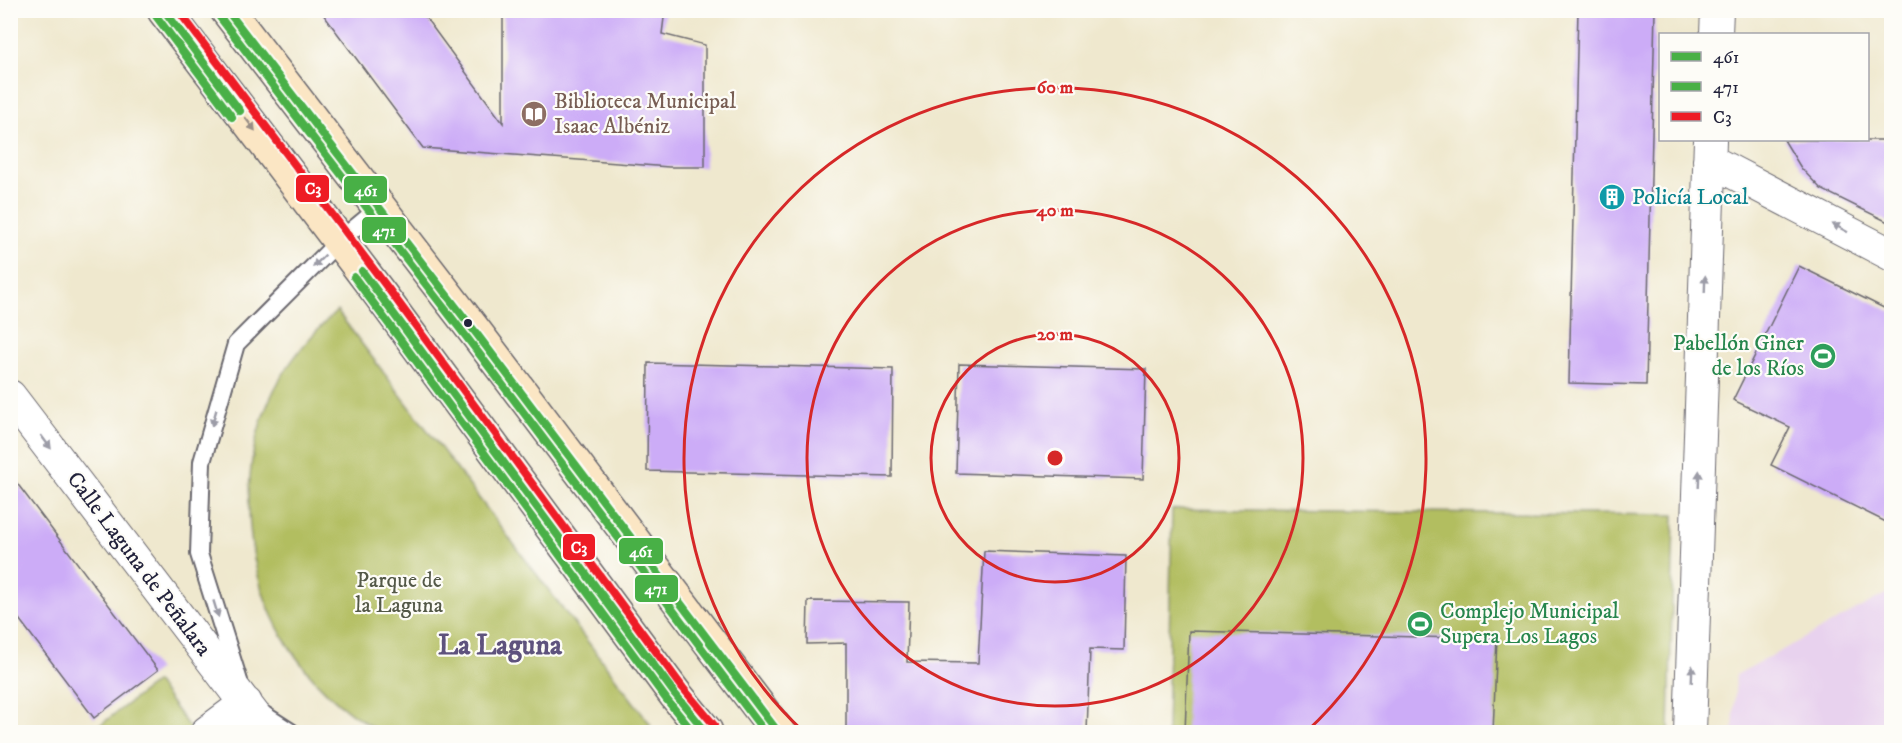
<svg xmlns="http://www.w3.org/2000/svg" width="1902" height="743" viewBox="0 0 1902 743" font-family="'IM FELL DW Pica',serif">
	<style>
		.built { fill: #e8d2ee }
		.green { fill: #b2be60; stroke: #6a704e; stroke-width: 1.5 }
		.building { fill: #ccacf7 }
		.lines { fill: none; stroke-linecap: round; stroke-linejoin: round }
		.lane-casing { stroke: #6a676e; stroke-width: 20 }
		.street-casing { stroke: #6a676e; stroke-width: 34 }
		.secondary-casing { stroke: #6a676e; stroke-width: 36 }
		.lane { stroke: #fff; stroke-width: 16 }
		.street { stroke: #fff; stroke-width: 32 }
		.secondary { stroke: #fbe6c4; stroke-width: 33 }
		.bus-1-casing { stroke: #fdfcf7; stroke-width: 12 }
		.bus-2-casing { stroke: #fdfcf7; stroke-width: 12 }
		.bus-3-casing { stroke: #fdfcf7; stroke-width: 12 }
		.bus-1 { stroke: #48b046; stroke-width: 8 }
		.bus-2 { stroke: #48b046; stroke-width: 8 }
		.bus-3 { stroke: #ee1c25; stroke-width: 8 }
		.oneway { fill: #998e86 }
		.oneway2 { fill: #9c9ca7 }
		.ring { fill: none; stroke: #d62828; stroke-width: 3 }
		.bus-dot { fill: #22223b; stroke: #fdfcf7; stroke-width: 2 }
		.labels { text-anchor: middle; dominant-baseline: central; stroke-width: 4.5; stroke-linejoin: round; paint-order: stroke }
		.education-label { font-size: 22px; fill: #785e54; stroke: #fdfcf7; text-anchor: start }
		.culture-label { font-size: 22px; fill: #0d838f; stroke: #fdfcf7; text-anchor: start }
		.leisure-label { font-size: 22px; fill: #27864d; stroke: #fdfcf7; text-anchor: end }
		.street-label { font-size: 22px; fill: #22223b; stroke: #fdfcf7 }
		.park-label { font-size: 22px; fill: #545948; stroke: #fdfcf7 }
		.district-label { font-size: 28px; font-weight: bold; fill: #5e527d; stroke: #fdfcf7 }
		.centre { fill: #d62828; stroke: #fdfcf7; stroke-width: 3 }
		.ring-label { font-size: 18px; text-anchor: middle; font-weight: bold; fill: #d62828; stroke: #fdfcf7; stroke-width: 4.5; stroke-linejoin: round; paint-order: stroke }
		.line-badge { stroke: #fdfcf7; stroke-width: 2 }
		.badge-label { font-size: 16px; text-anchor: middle; font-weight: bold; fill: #fff }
	</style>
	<rect width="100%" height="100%" fill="#fdfcf7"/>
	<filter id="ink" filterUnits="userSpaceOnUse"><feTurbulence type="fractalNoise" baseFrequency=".0167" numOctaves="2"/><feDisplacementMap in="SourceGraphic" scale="12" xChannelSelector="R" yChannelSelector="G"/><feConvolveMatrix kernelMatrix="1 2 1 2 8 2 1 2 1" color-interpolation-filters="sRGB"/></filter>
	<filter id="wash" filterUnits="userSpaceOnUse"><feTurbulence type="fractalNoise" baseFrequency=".008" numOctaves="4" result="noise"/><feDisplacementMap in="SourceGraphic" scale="24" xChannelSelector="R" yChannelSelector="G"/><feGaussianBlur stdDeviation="1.35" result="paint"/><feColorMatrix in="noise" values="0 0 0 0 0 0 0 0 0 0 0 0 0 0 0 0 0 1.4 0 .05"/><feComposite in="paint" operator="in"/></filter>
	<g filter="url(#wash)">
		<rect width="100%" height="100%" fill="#efe8ce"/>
		<!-- built -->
		<path class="built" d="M1891 591V732H1733L1736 675Z"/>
		<!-- green -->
		<path class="green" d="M337 311 651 725 638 732H381C342 711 310 680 286 642 244 575 237 474 269 401 284 367 309 336 337 311Z
			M1172 509 1674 515 1669 732H1167Z
			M156 682 192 731 190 732H91Z"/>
		<g id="blocks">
			<!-- building -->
			<path class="building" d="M320 10H420L503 123V10H665L662 34 705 45V167H669L423 148Z
				M1578 10H1655L1646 385 1569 383Z
				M1784 140H1892V224L1821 189 1801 168Z
				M1799 266 1892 312V525L1771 465 1790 427 1733 400Z
				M648 363 893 369 892 477 647 471Z
				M959 364 1146 369 1143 479 956 473Z
				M10 474 158 670 94 718 10 607Z
				M984 551 1126 556 1124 650 1090 649 1087 732H846V643L807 644 808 601 909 602 907 662 978 663Z
				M1189 631 1497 639 1493 732H1185Z"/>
		</g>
	</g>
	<g filter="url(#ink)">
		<use href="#blocks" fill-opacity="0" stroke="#6a676e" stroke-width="1.5"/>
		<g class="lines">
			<defs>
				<path id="lane" d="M239 681 199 554 202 462 236 344 338 242 379 208
					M263 714 291 732"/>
				<path id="street" d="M1716 34 1717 10
					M1709 160 1892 255
					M10 396 267 732
					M207 732 246 703
					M1690 732 1710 140"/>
				<path id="secondary" d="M164 10 379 293 675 694 706 732
					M227 10 476 333 778 732"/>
			</defs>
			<!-- lane casing -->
			<use href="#lane" class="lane-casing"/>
			<!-- street casing -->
			<use href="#street" class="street-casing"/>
			<!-- secondary casing -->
			<use href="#secondary" class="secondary-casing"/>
			<!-- lane -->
			<use href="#lane" class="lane"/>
			<!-- street -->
			<use href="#street" class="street"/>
			<!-- secondary -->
			<use href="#secondary" class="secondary"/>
			<defs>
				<path id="bus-1" d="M164 10 240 111
					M227 10 476 333 778 732
					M362 271 675 694 706 732"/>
				<path id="bus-2" d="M156 16 232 117
					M219 16 468 339 765 732
					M354 277 667 700 693 732"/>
				<path id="bus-3" d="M178 10 387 287 683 688 714 725"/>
			</defs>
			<!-- bus-1 casing -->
			<use href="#bus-1" class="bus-1-casing"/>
			<!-- bus-2 casing -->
			<use href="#bus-2" class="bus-2-casing"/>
			<!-- bus-3 casing -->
			<use href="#bus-3" class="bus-3-casing"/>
			<!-- bus-1 -->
			<use href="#bus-1" class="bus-1"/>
			<!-- bus-2 -->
			<use href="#bus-2" class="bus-2"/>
			<!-- bus-3 -->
			<use href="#bus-3" class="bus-3"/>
		</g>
		<!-- one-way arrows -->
		<defs><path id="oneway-solid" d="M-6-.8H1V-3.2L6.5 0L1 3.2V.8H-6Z" transform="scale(1.5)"/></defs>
		<use class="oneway" href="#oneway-solid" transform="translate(250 124) rotate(53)"/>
		<g class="oneway2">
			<use href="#oneway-solid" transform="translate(1840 228) rotate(-152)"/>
			<use href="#oneway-solid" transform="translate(319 261) rotate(135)"/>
			<use href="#oneway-solid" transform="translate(1705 284) rotate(-88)"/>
			<use href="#oneway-solid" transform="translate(214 418) rotate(106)"/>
			<use href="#oneway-solid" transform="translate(46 442) rotate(53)"/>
			<use href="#oneway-solid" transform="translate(1699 479) rotate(-88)"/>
			<use href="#oneway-solid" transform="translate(216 609) rotate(73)"/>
			<use href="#oneway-solid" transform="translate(1692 674) rotate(-88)"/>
		</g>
	</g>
	<!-- distance rings -->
	<g class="ring">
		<circle cx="1055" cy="458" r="124"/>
		<circle cx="1055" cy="458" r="248"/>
		<path d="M804 732A371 371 0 1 1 1306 732"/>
	</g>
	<!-- icons -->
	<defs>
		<symbol id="library-disc" viewBox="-11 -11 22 22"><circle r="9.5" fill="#8d6e63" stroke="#fdfcf7"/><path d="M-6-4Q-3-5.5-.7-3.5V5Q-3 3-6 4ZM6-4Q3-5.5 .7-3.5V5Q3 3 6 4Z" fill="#fff"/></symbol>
		<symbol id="building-disc" viewBox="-11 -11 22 22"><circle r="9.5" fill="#0f9aa8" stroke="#fdfcf7"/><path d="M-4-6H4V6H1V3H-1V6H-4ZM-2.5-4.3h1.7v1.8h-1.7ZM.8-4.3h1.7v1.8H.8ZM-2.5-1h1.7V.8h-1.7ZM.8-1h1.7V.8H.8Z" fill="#fff"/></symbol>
		<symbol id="stadium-disc" viewBox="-11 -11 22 22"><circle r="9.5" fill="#2e9e5b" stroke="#fdfcf7"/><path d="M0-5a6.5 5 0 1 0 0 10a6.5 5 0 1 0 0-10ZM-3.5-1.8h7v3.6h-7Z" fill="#fff"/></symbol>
	</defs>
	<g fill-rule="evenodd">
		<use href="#library-disc" x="519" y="99" width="30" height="30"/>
		<use href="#building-disc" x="1597" y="182" width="30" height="30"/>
		<use href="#stadium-disc" x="1808" y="341" width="30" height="30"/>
		<use href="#stadium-disc" x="1405" y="609" width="30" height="30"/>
	</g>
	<!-- markers -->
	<circle class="bus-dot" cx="468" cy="323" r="5"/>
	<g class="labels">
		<!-- education labels -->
		<g class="education-label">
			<text x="554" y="101">Biblioteca Municipal<tspan x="554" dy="25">Isaac Albéniz</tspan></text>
		</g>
		<!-- culture labels -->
		<g class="culture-label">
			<text x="1632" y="197">Policía Local</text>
		</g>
		<!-- leisure labels -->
		<g class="leisure-label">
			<text x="1804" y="343">Pabellón Giner<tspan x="1804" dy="25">de los Ríos</tspan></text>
			<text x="1440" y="611" text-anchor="start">Complejo Municipal<tspan x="1440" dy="25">Supera Los Lagos</tspan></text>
		</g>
		<!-- street labels -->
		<g class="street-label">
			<text transform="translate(139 564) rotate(53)">Calle Laguna de Peñalara</text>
		</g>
		<!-- park labels -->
		<g class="park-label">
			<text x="399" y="580">Parque de<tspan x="399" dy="25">la Laguna</tspan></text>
		</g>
		<!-- district labels -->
		<g class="district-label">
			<text x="500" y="645">La Laguna</text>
		</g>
	</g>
	<circle cx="1055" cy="458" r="9" class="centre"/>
	<g class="ring-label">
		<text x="1055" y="93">60 m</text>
		<text x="1055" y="216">40 m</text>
		<text x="1055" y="340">20 m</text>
	</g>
	<g class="line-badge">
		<rect x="295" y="174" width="35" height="29" rx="6" fill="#ee1c25"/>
		<rect x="343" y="175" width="45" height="29" rx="6" fill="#48b046"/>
		<rect x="361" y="216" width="46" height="28" rx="6" fill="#48b046"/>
		<rect x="562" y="533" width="34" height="28" rx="6" fill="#ee1c25"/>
		<rect x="618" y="537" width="46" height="28" rx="6" fill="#48b046"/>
		<rect x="634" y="574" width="45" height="29" rx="6" fill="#48b046"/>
	</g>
	<g class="badge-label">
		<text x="313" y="194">C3</text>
		<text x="366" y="196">461</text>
		<text x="384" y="236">471</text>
		<text x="579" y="553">C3</text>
		<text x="641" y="557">461</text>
		<text x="656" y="594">471</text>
	</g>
	<!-- margin -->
	<rect width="1902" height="743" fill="none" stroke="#fdfcf7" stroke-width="36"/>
	<!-- legend -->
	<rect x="1659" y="33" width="210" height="108" fill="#fdfcf7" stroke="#a5a5ac" stroke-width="1.5"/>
	<rect x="1671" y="52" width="30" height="9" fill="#48b046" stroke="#a5a5ac" stroke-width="1.5"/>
	<text x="1713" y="63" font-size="18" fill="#22223b">461</text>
	<rect x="1671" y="82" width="30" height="9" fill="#48b046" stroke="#a5a5ac" stroke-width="1.5"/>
	<text x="1713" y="93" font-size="18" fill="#22223b">471</text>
	<rect x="1671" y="112" width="30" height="9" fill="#ee1c25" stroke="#a5a5ac" stroke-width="1.5"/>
	<text x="1713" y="123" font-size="18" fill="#22223b">C3</text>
</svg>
